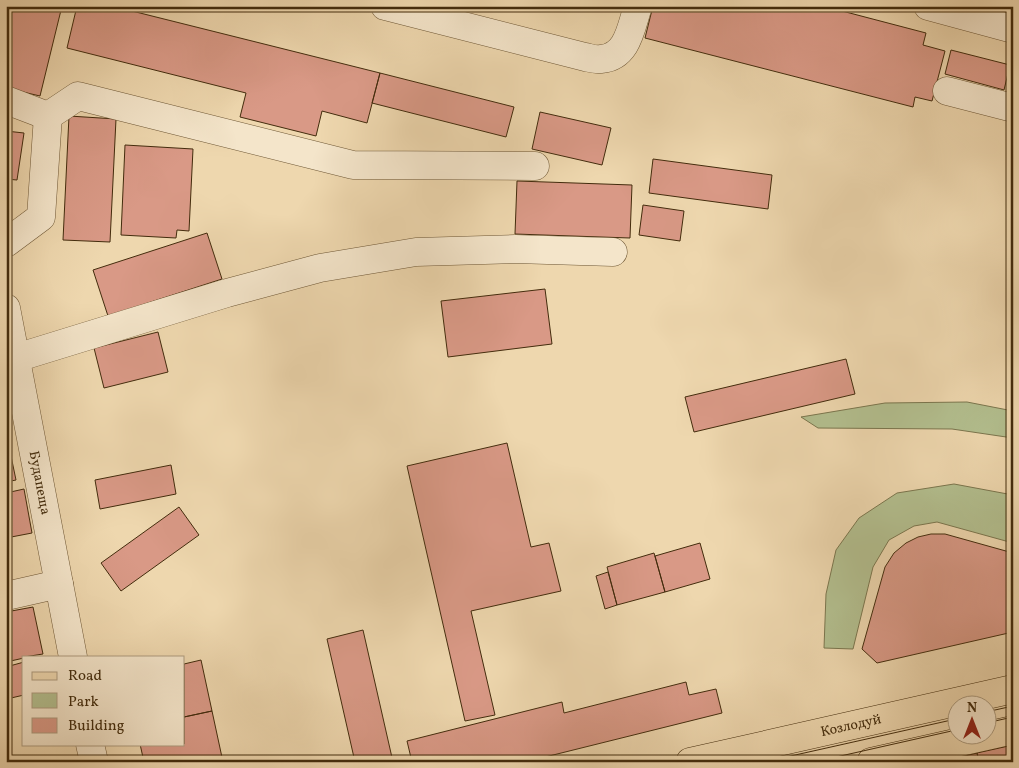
<svg xmlns="http://www.w3.org/2000/svg" width="1019" height="768" viewBox="0 0 1019 768" font-family="Vollkorn,serif">
	<style>
		.green { fill: #b3bf8f; stroke: #7b764e }
		.building { fill: #d99986; stroke: #432c0d }
		.lines { fill: none; stroke-linecap: round; stroke-linejoin: round }
		.minor-casing { stroke: #6e5735; stroke-width: 29 }
		.major-casing { stroke: #432c0d; stroke-width: 29 }
		.minor { stroke: #f4e5ca; stroke-width: 28 }
		.major { stroke: #eed7ae; stroke-width: 28 }
		.tram { stroke: #432c0d; stroke-width: 1 }
		.labels { text-anchor: middle; dominant-baseline: central; stroke-width: 4; stroke-linejoin: round; paint-order: stroke }
		.street-label { font-size: 14px; fill: #432c0d; stroke: #f4e5ca }
	</style>
	<rect width="100%" height="100%" fill="#eed7ae"/>
	<filter id="stains"><feTurbulence type="fractalNoise" baseFrequency=".004" numOctaves="4"/><feColorMatrix values="0 0 0 0 .2 0 0 0 0 .09 0 0 0 0 .02 0 0 0 .5 -.17"/></filter>
	<radialGradient id="worn" r=".72"><stop offset=".6" stop-color="#630" stop-opacity="0"/><stop offset="1" stop-color="#630" stop-opacity=".3"/></radialGradient>
	<!-- green -->
	<path class="green" d="M967 402 1013 411V438L952 429 818 428 801 417 885 403Z
		M954 484 1013 495V543L937 522 914 526 889 540 873 567 853 649 824 648 826 594 836 550 859 518 897 493Z"/>
	<!-- building -->
	<path class="building" d="M6 6H62L40 96 6 88Z
		M77 6H112L380 73 367 123 322 111 316 136 240 117 246 93 67 48Z
		M601 6H628L627 13Z
		M653 6H823L926 33 923 45 945 51 932 101 915 97 913 107 645 38Z
		M951 50 1010 65 1004 90 945 74Z
		M380 73 514 107 506 137 372 103Z
		M540 112 611 128 602 165 532 149Z
		M69 116 116 119 110 242 63 240Z
		M6 131 24 133 17 180 6 179Z
		M125 145 193 149 189 231 177 230 176 238 121 235Z
		M653 159 772 175 768 209 649 193Z
		M517 181 632 185 630 238 515 234Z
		M643 205 684 211 680 241 639 235Z
		M207 233 222 279 108 316 93 270Z
		M545 289 552 344 448 357 441 301Z
		M158 332 168 372 104 388 94 348Z
		M846 359 855 394 694 432 685 397Z
		M6 432 16 480 6 482Z
		M507 443 531 547 549 543 561 591 471 611 495 715 465 721 407 466Z
		M171 465 176 494 100 509 95 480Z
		M24 489 32 533 6 538V493Z
		M179 507 199 535 121 591 101 563Z
		M931 534H945L1013 553V632L877 663 862 649 885 567 894 553 906 543 918 537Z
		M700 543 710 579 665 592 655 556Z
		M654 553 665 592 617 605 607 567Z
		M608 572 617 605 605 609 596 576Z
		M33 607 43 654 24 657V658L6 662V612Z
		M363 630 393 762H355L327 639Z
		M201 660 212 711 184 717V664Z
		M24 662V695L11 698 9 689H6V667Z
		M686 682 689 695 716 689 722 713 525 762H412L407 741 562 702 564 713Z
		M212 711 223 762H144L140 744H184V717Z
		M1013 745V762H979L977 753Z
		M977 753 979 762H942Z"/>
	<g class="lines">
		<defs>
			<g id="minor">
				<path d="M385 6 585 57C590 58 596 60 601 59 628 57 631 27 638 6"/>
				<path d="M928 6 1013 29"/>
				<path d="M947 91 1013 108"/>
				<path d="M6 100 48 116"/>
				<path d="M6 243 41 217 48 116 78 96 353 165 535 166"/>
				<path id="s1" d="M6 308 73 657"/>
				<path d="M16 358 227 293 320 268 416 252 515 249 613 252"/>
				<path d="M6 596 59 584"/>
				<path d="M90 744 94 762"/>
			</g>
			<g id="major">
				<path id="s2" d="M690 762 1013 689"/>
				<path d="M871 762 1013 730"/>
			</g>
		</defs>
		<!-- minor casing -->
		<use href="#minor" class="minor-casing"/>
		<!-- major casing -->
		<use href="#major" class="major-casing"/>
		<!-- minor -->
		<use href="#minor" class="minor"/>
		<!-- major -->
		<use href="#major" class="major"/>
		<!-- tram -->
		<path class="tram" d="M986 712 1013 706
			M986 723 1013 717
			M764 762 956 719
			M814 762 956 730"/>
	</g>
	<g class="labels">
		<!-- street labels -->
		<g class="street-label">
			<text stroke="none"><textPath href="#s1" startOffset="178">Будапеща</textPath></text>
			<text stroke="none"><textPath href="#s2" startOffset="165">Козлодуй</textPath></text>
		</g>
	</g>
	<!-- margin -->
	<rect width="1019" height="768" fill="none" stroke="#eed7ae" stroke-width="25"/>
	<rect x="8" y="8" width="1004" height="753" fill="none" stroke="#432c0d" stroke-width="2.5"/>
	<rect x="12" y="12" width="994" height="743" fill="none" stroke="#432c0d"/>
	<!-- legend -->
	<rect x="22" y="656" width="162" height="90" fill="#f4e5ca" stroke="#ad9b7e"/>
	<rect x="32" y="672" width="25" height="8" fill="#eed7ae" stroke="#ad9b7e"/>
	<text x="68" y="680" font-size="15" fill="#432c0d">Road</text>
	<rect x="32" y="693" width="25" height="15" fill="#b3bf8f" stroke="#ad9b7e"/>
	<text x="68" y="706" font-size="15" fill="#432c0d">Park</text>
	<rect x="32" y="718" width="25" height="15" fill="#d99986" stroke="#ad9b7e"/>
	<text x="68" y="730" font-size="15" fill="#432c0d">Building</text>
	<!-- north arrow -->
	<g transform="translate(972 720)"><circle r="24" fill="#f4e5ca" stroke="#ad9b7e"/>
	<path d="M0-4L9 19L0 12L-9 19Z" fill="#8f2418"/>
	<text y="-8" font-size="14" font-weight="bold" text-anchor="middle" fill="#432c0d">N</text>
	</g>
	<rect width="100%" height="100%" filter="url(#stains)"/>
	<rect width="100%" height="100%" fill="url(#worn)"/>
</svg>
